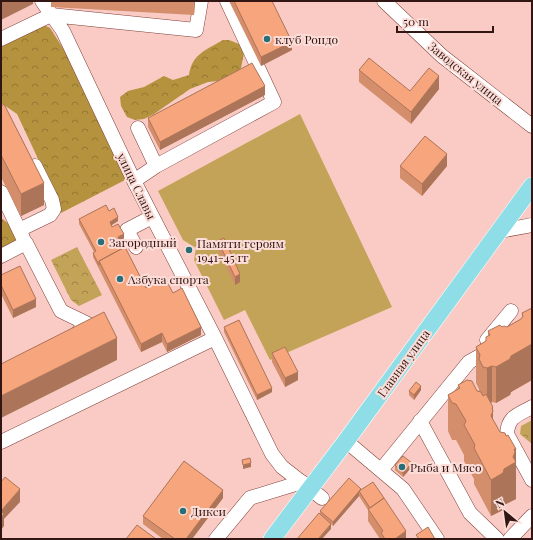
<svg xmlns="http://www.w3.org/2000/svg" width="533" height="540" viewBox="0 0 533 540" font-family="'Playfair Display',serif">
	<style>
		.forest { fill: url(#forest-crowns) }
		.park { fill: url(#park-crowns) }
		.garden { fill: #c2a357 }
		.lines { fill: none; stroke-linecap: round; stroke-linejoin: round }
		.minor-casing { stroke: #81413a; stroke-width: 15 }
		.major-casing { stroke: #fff; stroke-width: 18 }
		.minor { stroke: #fff; stroke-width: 14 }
		.major { stroke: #8edde7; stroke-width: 17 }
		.wall { fill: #d48e6c }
		.shaded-wall { fill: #ac7458 }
		.building { fill: #f6a57d; stroke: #ac7458 }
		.poi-dot { fill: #266f78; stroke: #fdddd8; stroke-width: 1.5 }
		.labels { text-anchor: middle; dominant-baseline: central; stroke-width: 4; stroke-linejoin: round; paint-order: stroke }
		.poi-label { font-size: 12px; fill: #311613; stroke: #fdddd8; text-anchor: start }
		.street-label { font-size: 12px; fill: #311613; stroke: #fdddd8 }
	</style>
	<defs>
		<pattern id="forest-crowns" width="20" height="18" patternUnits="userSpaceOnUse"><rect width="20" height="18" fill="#b5933e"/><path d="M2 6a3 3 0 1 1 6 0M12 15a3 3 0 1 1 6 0" fill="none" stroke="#947733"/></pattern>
		<pattern id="park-crowns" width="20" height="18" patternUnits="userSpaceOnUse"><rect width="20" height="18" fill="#c2a357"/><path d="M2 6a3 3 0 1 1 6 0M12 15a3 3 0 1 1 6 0" fill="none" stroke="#9e8447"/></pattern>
	</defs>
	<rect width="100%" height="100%" fill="#facbc5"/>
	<!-- forest -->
	<path class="forest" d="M44 25 50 28 68 56 127 179 61 213 59 212 55 195 17 114 1 103V45Z
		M223 40H229L239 44 244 53 241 68 232 78 218 81 208 82 190 89 154 114 144 119 135 120 127 117 121 106 120 97 128 91 144 87 164 76 173 80 189 75C192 54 206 50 223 40Z
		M1 218 16 229 18 241 1 250Z"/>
	<!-- park -->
	<path class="park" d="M77 247 102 295 79 306 71 300 51 260Z
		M532 420V444L520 434 521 426Z"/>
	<!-- garden -->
	<path class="garden" d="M300 114 392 307 270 360 245 310 224 320 194 260 196 248 183 240 158 191Z"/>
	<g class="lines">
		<defs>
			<path id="minor" d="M42 1 63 31 134 181 215 338 272 454 282 467 322 498
				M384 1 442 56 532 126
				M1 39 51 15 196 30 201 1
				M138 128 156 166
				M134 181 156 166 274 102 227 1
				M1 192 23 238
				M19 230 50 215 54 209 52 200 35 166
				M500 231 532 225
				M136 247 127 230 152 217
				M1 256 26 243 61 311 90 325 79 331
				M487 340 511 311
				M532 407C518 415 508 416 507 434L532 480
				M420 421 470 513 497 539
				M346 441 403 489 437 539
				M1 442 215 338
				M381 470 469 362 492 349
				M216 539 250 498 302 482
				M510 539 532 516"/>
			<path id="major" d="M272 539 346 441 532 186"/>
		</defs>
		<!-- minor casing -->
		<use href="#minor" class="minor-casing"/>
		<!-- major casing -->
		<use href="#major" class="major-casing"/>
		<!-- minor -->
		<use href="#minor" class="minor"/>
		<!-- major -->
		<use href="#major" class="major"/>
	</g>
	<!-- wall -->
	<path class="wall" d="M51 1H195L194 15 51 7Z
		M229 1H272L292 50 261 66Z
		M359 70 410 91 439 89 411 124 359 82Z
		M265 95 160 150 148 127V118Z
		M1 106 44 205 21 216 1 177Z
		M400 166H447L422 196 400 178Z
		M109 211 118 221 112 225V227L124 238 119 240 146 288 173 293 201 335 167 352 162 342 141 352 93 257V253L94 252 79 224V219Z
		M218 241 240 282 235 285 218 249Z
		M1 275 36 307 13 318 1 294Z
		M532 308V380L511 392 510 395 496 403 492 402 491 403 493 420 516 461V499L504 505 503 510 491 516 474 484V479L464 461V455L456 440H452L448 431V395L458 389V385L479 391V389L476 383V347L486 341 488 336V331L502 327H507L521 319 522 318V313Z
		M224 327 272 392 257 400 224 332Z
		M272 353 298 380 285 387 272 362Z
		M421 390 414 400 409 395V391Z
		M395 465 412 467 403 477 395 470Z
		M361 490 406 539H380L368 521V510L359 496 333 526 331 524V529L320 515V511Z
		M223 498 192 539H163L143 524V516Z"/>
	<!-- shaded-wall -->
	<path class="shaded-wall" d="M1 1H33V4L1 20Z
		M194 1H195L194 15Z
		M292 42V50L261 66V57Z
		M439 76V89L411 124V112Z
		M265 86V95L160 150V142Z
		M447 154V166L422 196V184Z
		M44 183V205L21 216V194Z
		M118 217V221L110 226V222Z
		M124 234V238L118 241V237Z
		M240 274V282L235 285V277Z
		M36 299V307L13 318V310Z
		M201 327V335L167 352V344Z
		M162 333V342L141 352V344Z
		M117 338V360L1 418V396Z
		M532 344V380L511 392 510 395 496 403V367L511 356Z
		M492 366V402L487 404V368Z
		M298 372V380L285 387V378Z
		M421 386V390L414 400V395Z
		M272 388V392L257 400V395Z
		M493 407V444L491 416 492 408Z
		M514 449H516V499L504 505 503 510 491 516V480L504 469Z
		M251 463V467L243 469V465Z
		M412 463V467L403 477V473Z
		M20 489V502L4 519V526L1 530V511Z
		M361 489V493L359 491V496L333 526V522Z
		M223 490V498L192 539H186Z
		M331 524V529L322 539H318Z
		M406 531V539H395Z"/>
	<!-- building -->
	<path class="building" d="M234 1H272L292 42 261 57Z
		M369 58 410 91 429 68 439 76 411 112 359 70Z
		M252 63 265 86 160 142 148 118Z
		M4 104 44 183 21 194 1 155V106Z
		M425 136 447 154 422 184 400 166Z
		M106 205 109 211 114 208 118 217 110 222 112 227 118 224 124 234 118 237 123 248 99 261V265L93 253 96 251 79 219Z
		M224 238 240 274 235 277 218 241Z
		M125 247 146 288 165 278 173 293 182 288 201 327 167 344 162 333 141 344 99 261Z
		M20 266 36 299 13 310 1 285V275Z
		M532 308V344L511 356 510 359 496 367 492 366 487 368 483 367 479 359 480 355 476 347 486 341V337L490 335 488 331 500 325 502 327 504 326 507 327 521 319 523 316 522 313Z
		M104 312 117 338 1 396V364Z
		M239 320 272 388 257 395 224 327Z
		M285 347 298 372 285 378 272 353Z
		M467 380 472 381 477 391 481 392 483 396 486 394 493 407 492 408 493 411 491 416 500 432 505 433 506 436 508 435 516 449H514L515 452 513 457 516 462 504 469 503 473 491 480 474 448 475 445 464 425 466 421 456 404 452 403 448 395 460 388 458 385Z
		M416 382 421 386 414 395 409 391Z
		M403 456 412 463 403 473 395 465Z
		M250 458 251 463 243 465 242 460Z
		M184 461 223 490 186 539H175L143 516Z
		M5 477 20 489 1 511V482Z
		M349 478 361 489 333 522 320 511Z
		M373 482 384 498 370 508 359 491Z
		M384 498 406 531 395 539H385L381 533 383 531 368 509Z
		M1 511 4 514 1 518Z
		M319 513 331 524 318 539H297Z
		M137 525 156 539H126Z
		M428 527 435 539H419L416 535Z"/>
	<!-- markers -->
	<g class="poi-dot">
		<circle cx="267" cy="39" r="4"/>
		<circle cx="101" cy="242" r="4"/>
		<circle cx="189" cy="250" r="4"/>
		<circle cx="120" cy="279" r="4"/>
		<circle cx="402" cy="467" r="4"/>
		<circle cx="183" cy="511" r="4"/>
	</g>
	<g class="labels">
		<!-- poi labels -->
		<g class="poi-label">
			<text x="275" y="39">клуб Рондо</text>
			<text x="109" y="242">Загородный</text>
			<text x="197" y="243">Памяти героям<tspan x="197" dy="14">1941-45 гг</tspan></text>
			<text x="128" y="279">Азбука спорта</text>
			<text x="410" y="467">Рыба и Мясо</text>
			<text x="191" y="511">Дикси</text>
		</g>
		<!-- street labels -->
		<g class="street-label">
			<text transform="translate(466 73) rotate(39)">Заводская улица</text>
			<text transform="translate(137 186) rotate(64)">улица Славы</text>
			<text transform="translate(403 363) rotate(-54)">Главная улица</text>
		</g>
	</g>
	<!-- border -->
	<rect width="533" height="540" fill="none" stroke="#311613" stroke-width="4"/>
	<!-- north arrow -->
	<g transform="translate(505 512) rotate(331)" stroke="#fdddd8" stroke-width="3" paint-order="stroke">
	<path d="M0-3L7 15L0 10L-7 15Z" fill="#311613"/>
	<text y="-6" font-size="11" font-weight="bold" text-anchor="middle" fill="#311613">N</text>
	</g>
	<!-- scale -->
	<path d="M397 26v6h96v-6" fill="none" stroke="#311613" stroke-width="2"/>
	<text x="403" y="26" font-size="12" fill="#311613" stroke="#fdddd8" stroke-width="3" paint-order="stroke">50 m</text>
</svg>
